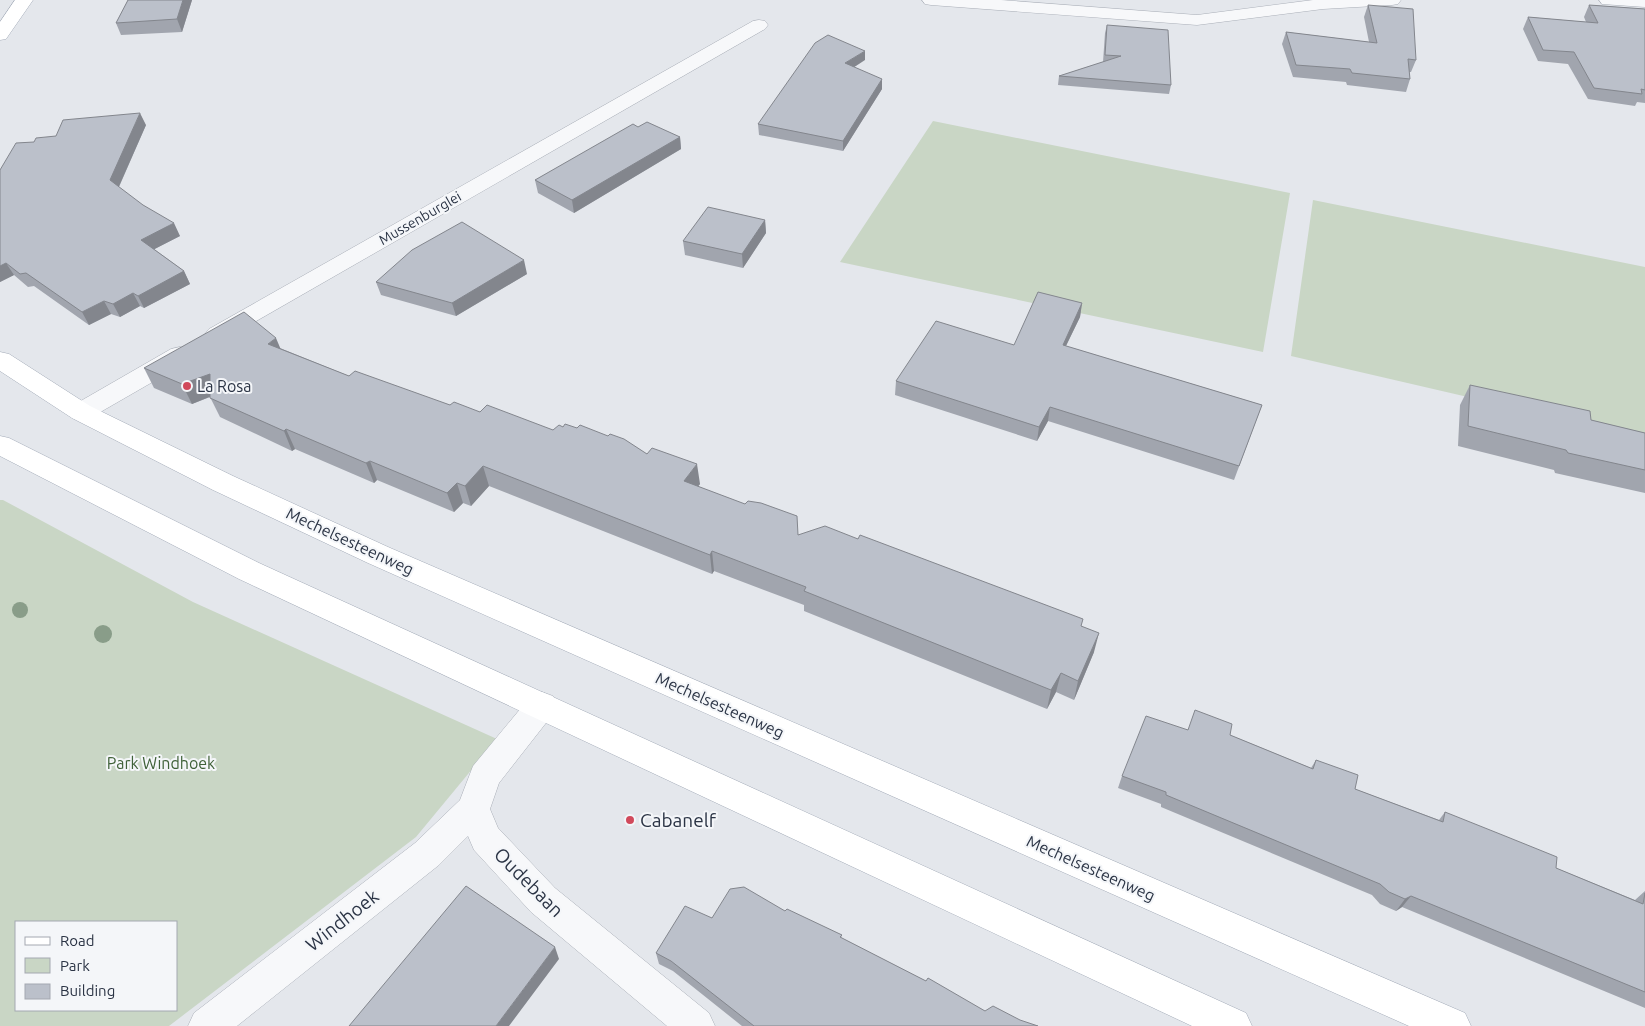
<svg xmlns="http://www.w3.org/2000/svg" width="1645" height="1026" viewBox="0 0 1645 1026" font-family="Ubuntu,sans-serif">
	<style>
		.green { fill: #c9d6c5; fill-rule: evenodd }
		.lines { fill: none; stroke-linecap: round; stroke-linejoin: round }
		.minor-casing { stroke: #a9aeb7; stroke-width: 1 }
		.major-casing { stroke: #a3abb8; stroke-width: 1 }
		.minor { fill: #f7f8fa; fill-rule: evenodd }
		.major { fill: #fff; fill-rule: evenodd }
		.tree { fill: #899d89 }
		.wall { fill: #a1a5ae }
		.shaded-wall { fill: #83868d }
		.building { fill: #bbc0ca; stroke: #83868d }
		.poi-dot { fill: #d1495b; stroke: #f4f6f9; stroke-width: 2 }
		.labels { text-anchor: middle; dominant-baseline: central; stroke-width: 4; stroke-linejoin: round; paint-order: stroke }
		.far-street-label { font-size: 14px; fill: #2b3445; stroke: #f4f6f9 }
		.poi-label { font-size: 16px; fill: #2b3445; stroke: #f4f6f9; text-anchor: start }
		.street-label { font-size: 16px; fill: #2b3445; stroke: #f4f6f9 }
		.park-label { font-size: 16px; fill: #3f6138; stroke: #f4f6f9 }
		.near-poi-label { font-size: 19px; fill: #2b3445; stroke: #f4f6f9; text-anchor: start }
		.near-street-label { font-size: 19px; fill: #2b3445; stroke: #f4f6f9 }
	</style>
	<rect width="100%" height="100%" fill="#e4e7ec"/>
	<!-- green -->
	<path class="green" d="M933 121 1290 193 1263 352 840 262Z
		M1313 200 1645 267V438L1291 356Z
		M0 500H3L193 602 497 739 416 837 169 1026H0ZM16 922H176V1010H16Z"/>
	<g class="lines">
		<defs>
			<path id="minor" d="M922 0H1001L1197 15 1313 0H1401L1398 4 1392 5 1323 9 1197 25 931 5 925 4Z
				M1599 0H1645V7L1602 4Z
				M759 20 765 21 768 25 765 29 225 339 217 342 209 339 205 334 209 329 753 21Z
				M180 347 189 349 192 355 189 361 90 418 81 421 72 418 68 412 72 406 171 349Z
				M542 692 553 696 558 705 553 714 499 783 490 809 498 828 555 888 709 1013 715 1026H667L531 912 474 850 468 836 439 865 237 1026H188L194 1013 415 843 460 800 473 766 531 696Z"/>
			<path id="major" d="M15 0H33L6 39 0 40V22Z
				M0 352 9 354 90 406 233 476 388 547 1465 1013 1471 1026H1409L368 563 213 490 72 418 0 371Z
				M0 436 9 438 259 563 1246 1013 1252 1026H1192L239 579 0 456Z"/>
		</defs>
		<!-- minor casing -->
		<use href="#minor" class="minor-casing"/>
		<!-- major casing -->
		<use href="#major" class="major-casing"/>
		<!-- minor -->
		<use href="#minor" class="minor"/>
		<!-- major -->
		<use href="#major" class="major"/>
	</g>
	<!-- trees -->
	<g class="tree">
		<circle cx="20" cy="610" r="8"/>
		<circle cx="103" cy="634" r="9"/>
	</g>
	<!-- wall -->
	<path class="wall" d="M128 0H192L182 32 121 35 116 23Z
		M1368 5 1416 60 1411 72H1409L1410 79 1406 92 1347 85 1346 82 1293 77 1282 44 1286 32 1369 42 1364 17Z
		M1589 5 1645 9V103L1637 102 1635 106 1588 99 1568 64 1538 61 1523 29 1528 17 1586 22 1584 17Z
		M1107 25 1171 85 1169 94 1058 85 1059 76 1103 62 1105 33Z
		M865 60 854 67 882 89 843 151 759 135 758 124Z
		M146 125 119 187 180 236 154 249 184 271 190 284 144 308 140 306 120 317 111 314 89 325 34 286 28 287 14 275 0 282V170L56 136Z
		M638 127 680 137 681 149 574 213 538 193 535 180Z
		M765 220 766 233 743 268 685 255 683 241Z
		M527 274 456 316 381 295 376 282Z
		M1082 303 1080 317 1066 346 1262 405 1234 480 1048 421 1037 441 895 395 896 381 1014 345Z
		M280 348 349 376 450 405 480 412 553 430 563 427 647 454 700 484 698 486 798 535 1081 626 1094 652 1074 700 1056 692 1047 709 804 611V605L714 571 712 574 489 486 471 506 463 503 454 512 377 480 374 483 295 449 292 451 220 417 210 397 192 404 154 388 144 368Z
		M1470 385 1591 420 1645 433V493L1555 473 1554 470 1458 446 1460 405Z
		M1230 735 1311 768 1316 760 1355 789 1439 820 1445 812 1556 868 1635 900 1645 891V1008L1402 907 1396 911 1380 904 1372 895 1161 807V804L1118 788 1122 776Z
		M785 911 842 935 841 938 985 1011 1038 1026H742L673 971 659 964 656 953 712 918Z"/>
	<!-- shaded-wall -->
	<path class="shaded-wall" d="M183 0H192L182 32 177 19Z
		M865 51V60L845 73V63Z
		M882 79V89L843 151V141Z
		M140 113 146 125 116 193 110 180Z
		M680 137 681 149 574 213 572 200Z
		M765 220 766 233 743 268 742 254Z
		M174 223 180 236 147 253 141 240Z
		M524 260 527 274 456 316 452 303Z
		M6 263 14 275 0 282V266Z
		M184 271 190 284 144 308 138 296Z
		M133 293 140 306 120 317 113 304Z
		M104 301 111 314 89 325 82 312Z
		M1082 303 1080 317 1060 358 1063 345Z
		M276 338 284 357 268 344Z
		M210 374 219 393 192 404 182 384Z
		M1050 407 1048 421 1037 441 1039 427Z
		M286 429 295 449 292 451 284 431Z
		M370 461 377 480 374 483 366 463Z
		M697 464 700 484 686 501 684 481Z
		M483 466 489 486 471 506 465 486Z
		M457 483 463 503 454 512 447 493Z
		M712 551 714 571 712 574 710 555Z
		M1099 633 1094 652 1074 700 1078 681Z
		M1061 673 1056 692 1047 709 1051 690Z
		M1411 896 1402 907 1396 911 1405 899Z
		M555 947 559 959 509 1026H496Z"/>
	<!-- building -->
	<path class="building" d="M128 0H183L177 19 116 23Z
		M1368 5 1413 9 1416 60 1408 59 1410 79 1352 73 1350 69 1296 65 1286 32 1377 43Z
		M1589 5 1645 9V90L1641 89 1642 94 1594 88 1574 52 1543 50 1528 17 1598 23Z
		M1107 25 1168 30 1171 85 1059 76 1121 56 1105 55Z
		M828 35 865 51 845 63 882 79 843 141 758 124 815 43Z
		M140 113 110 180 143 205 174 223 141 240 184 271 138 296 133 293 113 304 104 301 82 312 26 273 20 274 6 263 0 266V170L16 143 34 142 36 138 56 136 63 120Z
		M647 122 680 137 572 200 535 180 633 124 638 127Z
		M708 207 765 220 742 254 683 241Z
		M462 222 524 260 452 303 376 282 412 250Z
		M1038 292 1082 303 1063 345 1262 405 1239 466 1050 407 1039 427 896 381 936 321 1014 345Z
		M244 312 276 338 268 344 349 376 355 371 450 405 454 402 480 412 487 405 553 430 559 425 563 427 565 424 577 428 580 425 608 436 610 434 624 439 647 454 652 448 697 464 684 481 745 504 748 501 761 503 797 516 798 535 825 526 858 539 860 535 1083 619 1081 626 1099 633 1078 681 1061 673 1051 690 804 591 806 587 712 551 710 555 483 466 465 486 457 483 447 493 370 461 366 463 286 429 284 431 210 398V374L182 384 144 368Z
		M1470 385 1590 411 1591 420 1645 433V470L1568 453 1566 450 1468 426Z
		M1195 710 1232 724 1230 735 1313 769 1316 760 1358 775 1355 789 1443 822 1445 812 1505 836 1557 857 1556 868 1643 904 1645 893V992L1411 896 1405 899 1389 892 1380 884 1166 795V792L1122 776 1146 716 1188 730Z
		M466 886 555 947 496 1026H349Z
		M744 887 785 911 787 909 842 935 840 937 926 981 928 978 985 1011 993 1006 1020 1020 1038 1026H754L671 961 656 953 685 906 712 918 730 889Z"/>
	<!-- markers -->
	<g class="poi-dot">
		<circle cx="187" cy="386" r="5"/>
		<circle cx="630" cy="820" r="5"/>
	</g>
	<g class="labels">
		<!-- far-street labels -->
		<g class="far-street-label">
			<text transform="translate(420 218) rotate(-30)">Mussenburglei</text>
		</g>
		<!-- poi labels -->
		<g class="poi-label">
			<text x="197" y="386">La Rosa</text>
		</g>
		<!-- street labels -->
		<g class="street-label">
			<text transform="translate(350 541) rotate(25)">Mechelsesteenweg</text>
			<text transform="translate(720 705) rotate(24)">Mechelsesteenweg</text>
			<text transform="translate(1091 868) rotate(24)">Mechelsesteenweg</text>
		</g>
		<!-- park labels -->
		<g class="park-label">
			<text x="161" y="763">Park Windhoek</text>
		</g>
		<!-- near-poi labels -->
		<g class="near-poi-label">
			<text x="640" y="820">Cabanelf</text>
		</g>
		<!-- near-street labels -->
		<g class="near-street-label">
			<text transform="translate(529 882) rotate(45)">Oudebaan</text>
			<text transform="translate(342 920) rotate(-38)">Windhoek</text>
		</g>
	</g>
	<!-- legend -->
	<rect x="15" y="921" width="162" height="90" fill="#f4f6f9" stroke="#a4a8b1"/>
	<rect x="25" y="937" width="25" height="8" fill="#ffffff" stroke="#a4a8b1"/>
	<text x="60" y="946" font-size="15" fill="#2b3445">Road</text>
	<rect x="25" y="958" width="25" height="15" fill="#c9d6c5" stroke="#a4a8b1"/>
	<text x="60" y="971" font-size="15" fill="#2b3445">Park</text>
	<rect x="25" y="984" width="25" height="15" fill="#bbc0ca" stroke="#a4a8b1"/>
	<text x="60" y="996" font-size="15" fill="#2b3445">Building</text>
</svg>
